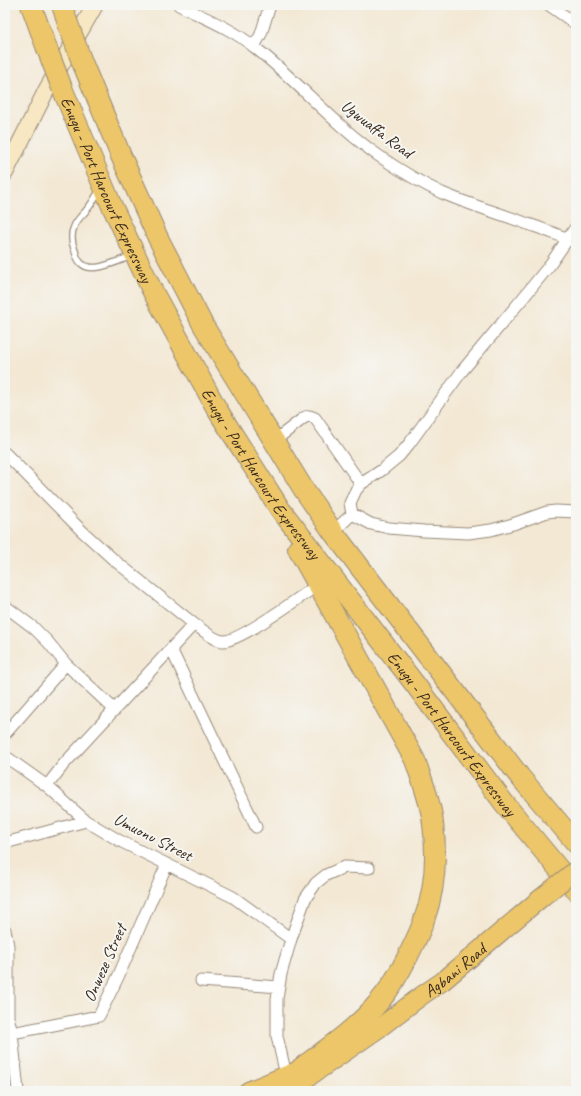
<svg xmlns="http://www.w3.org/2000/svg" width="581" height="1096" viewBox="0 0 581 1096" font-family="Caveat,sans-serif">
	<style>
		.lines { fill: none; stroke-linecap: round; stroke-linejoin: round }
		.lane-casing { stroke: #978979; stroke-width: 8 }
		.street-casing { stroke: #978979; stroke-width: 13 }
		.secondary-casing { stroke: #978979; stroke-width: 18 }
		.primary-casing { stroke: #978979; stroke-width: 20 }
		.highway-casing { stroke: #978979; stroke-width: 22 }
		.lane { stroke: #fff; stroke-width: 5.5 }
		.street { stroke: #fff; stroke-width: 11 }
		.secondary { stroke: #f7e8c3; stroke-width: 16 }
		.primary { stroke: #ecc669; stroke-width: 18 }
		.highway { stroke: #ecc669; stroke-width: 20 }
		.primary-bridge-casing { stroke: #978979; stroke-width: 20; stroke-linecap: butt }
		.highway-bridge-casing { stroke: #978979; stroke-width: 22; stroke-linecap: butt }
		.primary-bridge { stroke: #ecc669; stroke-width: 18 }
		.highway-bridge { stroke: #ecc669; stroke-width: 20 }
		.labels { text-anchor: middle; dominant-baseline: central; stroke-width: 4; stroke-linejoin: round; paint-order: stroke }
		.street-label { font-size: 17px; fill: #3b2a1e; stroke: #f6f6f2 }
	</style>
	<rect width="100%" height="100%" fill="#f6f6f2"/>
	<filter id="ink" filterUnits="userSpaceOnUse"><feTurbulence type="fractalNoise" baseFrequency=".025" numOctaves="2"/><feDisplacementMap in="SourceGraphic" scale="8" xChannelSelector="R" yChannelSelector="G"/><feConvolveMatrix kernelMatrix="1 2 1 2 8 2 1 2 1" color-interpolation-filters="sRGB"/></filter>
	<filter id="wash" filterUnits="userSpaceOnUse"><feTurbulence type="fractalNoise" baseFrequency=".012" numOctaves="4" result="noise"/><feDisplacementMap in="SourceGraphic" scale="16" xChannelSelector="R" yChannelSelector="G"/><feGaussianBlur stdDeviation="0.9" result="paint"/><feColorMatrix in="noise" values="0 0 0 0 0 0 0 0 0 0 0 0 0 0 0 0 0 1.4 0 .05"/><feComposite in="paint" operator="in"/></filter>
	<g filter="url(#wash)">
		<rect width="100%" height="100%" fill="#f3e8d4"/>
	</g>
	<g filter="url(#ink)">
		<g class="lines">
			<defs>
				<path id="lane" d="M100 189C96 197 91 205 85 212 80 217 76 221 74 227 70 235 72 243 75 251 76 255 78 261 82 264 93 274 120 260 132 256"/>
				<path id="street" d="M179 5C204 18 231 28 253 46 297 80 333 124 379 156 398 169 421 183 442 193 470 205 499 213 528 224 544 229 560 236 576 242
					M549 5 576 24
					M254 47 261 34 270 5
					M576 227 549 266 523 298 462 371 409 444 399 456 382 470 361 484 356 490 350 503 352 514 371 524 389 528 424 531 468 533 491 530 513 524 547 512 556 511 576 512
					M274 441 305 417 310 416 315 418 361 484
					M5 453 82 531 114 560 194 624
					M333 532 352 514
					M5 606 34 628 48 642 66 664 5 734
					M171 649 256 827
					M66 664 115 710
					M5 756 47 786 86 821 120 841 233 897 291 939
					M47 786 64 764 194 624C202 629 213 640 223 641 239 642 303 595 319 584
					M5 843 86 821
					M5 930 8 946V1017L12 1033 18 1091
					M201 981 279 987
					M12 1033 99 1016 118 977 167 864
					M286 1075 277 1036V999L281 974 291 939 305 899 316 883 326 875 344 867 369 868"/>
				<path id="secondary" d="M5 173 47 89 95 5"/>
				<g id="primary">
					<path d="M248 1091 294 1072"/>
					<path id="s1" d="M280 1091 307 1078 378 1029 421 996 443 981 541 898"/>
				</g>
				<g id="highway">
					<path d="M31 5 46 46"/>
					<path d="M62 5 67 21"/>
					<path d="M82 62 121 156 158 238 203 325 304 490 333 532 463 702 520 777 576 843"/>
					<path id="s2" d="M62 88 111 204 153 292 218 411 280 509 414 683 504 803 576 890"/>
					<path d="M298 549 415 760C422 781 431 802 433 824 437 855 435 890 424 920 420 932 414 944 408 956 400 972 391 988 379 1002 357 1028 328 1048 301 1068"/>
				</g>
			</defs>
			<!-- lane casing -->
			<use href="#lane" class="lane-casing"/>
			<!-- street casing -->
			<use href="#street" class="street-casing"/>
			<!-- secondary casing -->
			<use href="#secondary" class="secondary-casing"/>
			<!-- primary casing -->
			<use href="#primary" class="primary-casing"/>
			<!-- highway casing -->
			<use href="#highway" class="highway-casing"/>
			<!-- lane -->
			<use href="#lane" class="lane"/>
			<!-- street -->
			<use href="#street" class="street"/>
			<!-- secondary -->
			<use href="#secondary" class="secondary"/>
			<!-- primary -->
			<use href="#primary" class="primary"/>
			<!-- highway -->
			<use href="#highway" class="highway"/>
			<defs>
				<path id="primary-bridge" d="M541 898 576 870"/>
				<path id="highway-bridge" d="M67 21 82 62
					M46 46 62 88"/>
			</defs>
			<!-- primary-bridge casing -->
			<use href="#primary-bridge" class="primary-bridge-casing"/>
			<!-- highway-bridge casing -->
			<use href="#highway-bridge" class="highway-bridge-casing"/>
			<!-- primary-bridge -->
			<use href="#primary-bridge" class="primary-bridge"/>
			<!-- highway-bridge -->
			<use href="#highway-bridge" class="highway-bridge"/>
		</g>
	</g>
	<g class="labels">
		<!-- street labels -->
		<g class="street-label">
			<text transform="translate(377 129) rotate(37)">Ugwuaffa Road</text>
			<text stroke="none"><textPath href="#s2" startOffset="111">Enugu - Port Harcourt Expressway</textPath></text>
			<text stroke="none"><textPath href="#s2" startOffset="435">Enugu - Port Harcourt Expressway</textPath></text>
			<text stroke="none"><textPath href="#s2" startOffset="758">Enugu - Port Harcourt Expressway</textPath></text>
			<text transform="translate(153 837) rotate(27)">Umuonu Street</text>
			<text transform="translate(105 963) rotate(-66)">Onweze Street</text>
			<text stroke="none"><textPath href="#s1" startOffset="213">Agbani Road</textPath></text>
		</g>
	</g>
	<!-- margin -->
	<rect width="581" height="1096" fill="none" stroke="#f6f6f2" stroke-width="20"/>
</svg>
